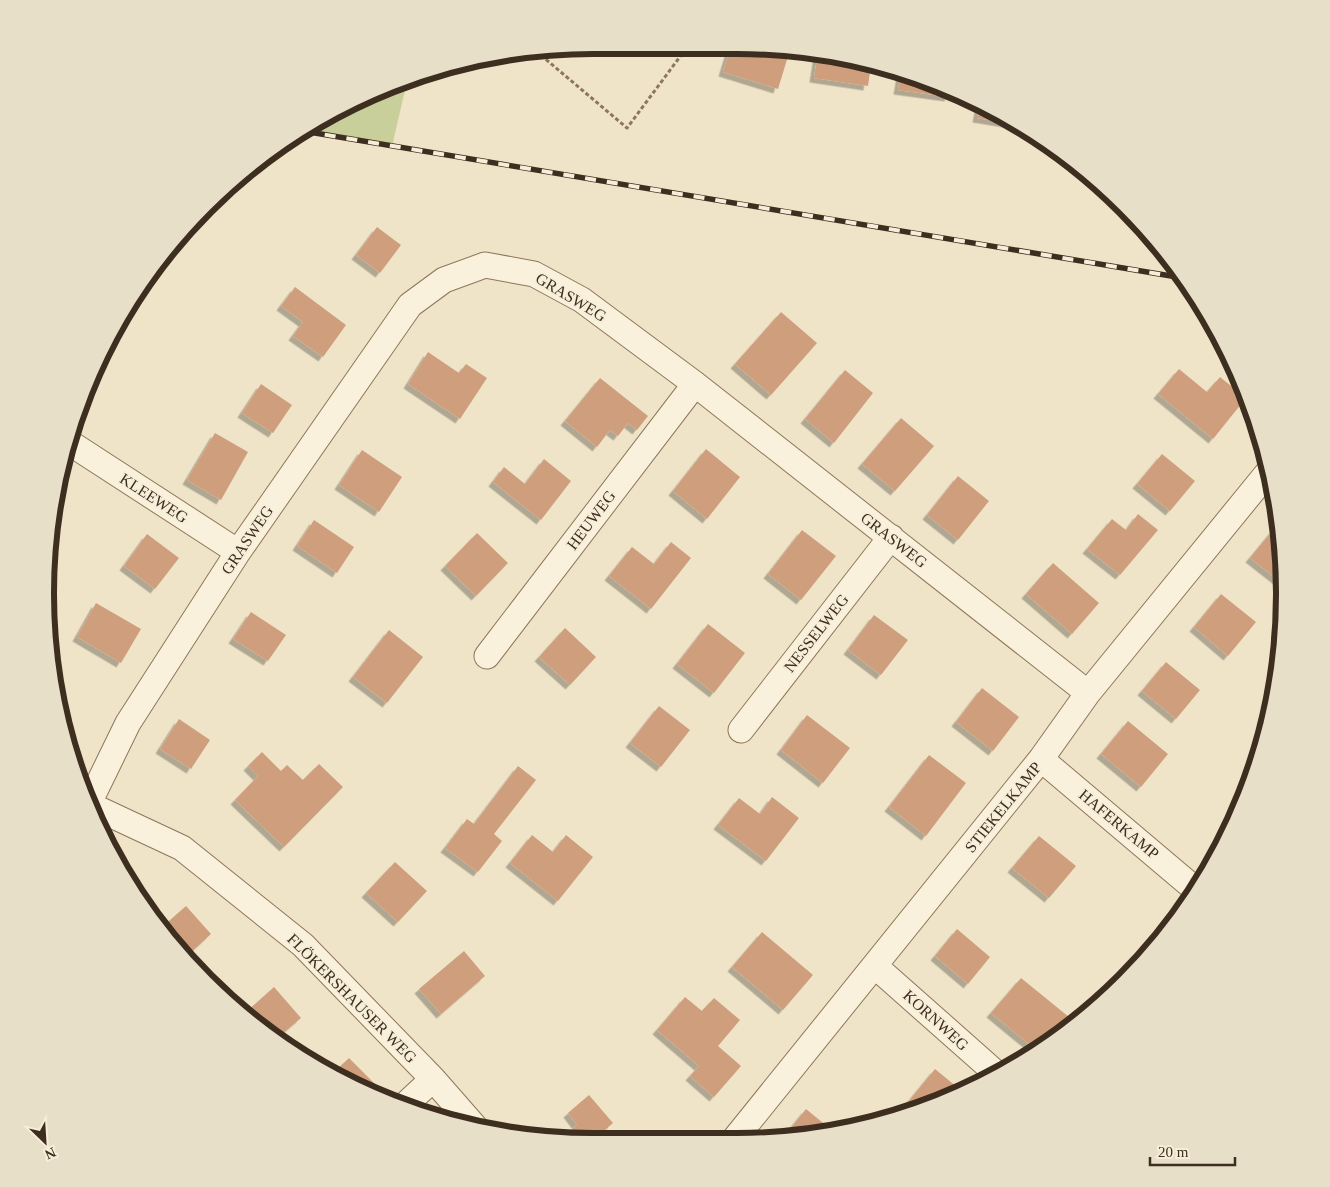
<svg xmlns="http://www.w3.org/2000/svg" width="1330" height="1187" viewBox="0 0 1330 1187" font-family="'Times New Roman',serif">
	<style>
		.green { fill: #c9cf9b }
		.building { fill: #cf9f7d; filter: url(#shadow) }
		.lines { fill: none; stroke-linecap: round; stroke-linejoin: round }
		.minor-casing { stroke: #8d765c; stroke-width: 27 }
		.path { stroke: #8d765c; stroke-width: 3; stroke-dasharray: 4 2.5; stroke-linecap: butt }
		.minor { stroke: #faf1dc; stroke-width: 25 }
		.rail-casing { stroke: #3d2e20; stroke-width: 5.5 }
		.rail { stroke: #f7eed8; stroke-width: 4; stroke-dasharray: 11; stroke-linecap: butt }
		.labels { text-anchor: middle; dominant-baseline: central; stroke-width: 4; stroke-linejoin: round; paint-order: stroke }
		.street-label { font-size: 16px; fill: #3d2e20; stroke: #f7eed8 }
		.rim { fill: none; stroke: #3d2e20; stroke-width: 6 }
	</style>
	<defs>
		<filter id="shadow"><feDropShadow dx="-4.5" dy="4.5" stdDeviation="0" flood-color="#0004"/></filter>
	</defs>
	<rect width="100%" height="100%" fill="#f0e4c8"/>
	<!-- green -->
	<path class="green" d="M407 82 392 146 303 131 351 101Z"/>
	<!-- building -->
	<path class="building" d="M731 46H766L789 53 778 89 723 72Z
		M818 52 843 55 871 64 868 86 814 78Z
		M901 73 951 89 949 97 898 90Z
		M980 103 1011 119 1020 125 977 118Z
		M377 227 401 245 380 273 356 255Z
		M295 287 346 325 323 357 293 336 303 322 281 306Z
		M781 312 817 343 771 395 735 364Z
		M428 352 459 373 466 364 487 378 460 419 408 384Z
		M1179 369 1207 392 1220 377 1246 398 1213 439 1158 394Z
		M845 370 873 393 834 443 805 419Z
		M600 378 648 416 637 430 628 423 618 436 610 430 597 447 565 421Z
		M261 384 292 405 273 433 242 413Z
		M901 418 934 446 895 491 862 464Z
		M215 433 248 452 221 500 187 480Z
		M706 449 740 477 707 519 673 491Z
		M362 450 402 477 379 512 339 485Z
		M1162 454 1195 481 1170 511 1137 484Z
		M544 459 571 481 541 520 493 482 504 467 525 484Z
		M958 476 989 501 958 540 927 515Z
		M1138 514 1158 530 1120 575 1087 549 1112 519 1126 530Z
		M314 520 354 547 337 573 297 546Z
		M1277 525 1284 558 1283 584 1250 558Z
		M802 530 836 556 801 600 768 574Z
		M477 533 508 563 476 596 445 566Z
		M147 534 179 558 155 589 124 566Z
		M671 542 691 558 651 609 609 576 632 547 654 564Z
		M1053 563 1099 603 1072 634 1026 594Z
		M1221 594 1256 622 1228 656 1194 627Z
		M96 603 141 629 121 663 77 637Z
		M251 612 286 635 268 661 233 639Z
		M874 615 908 640 881 675 848 650Z
		M708 624 745 653 714 693 677 664Z
		M565 628 596 657 570 685 539 657Z
		M389 630 423 657 387 703 353 677Z
		M1166 662 1200 690 1176 719 1142 691Z
		M982 688 1019 717 993 751 956 722Z
		M659 706 690 730 661 767 630 743Z
		M807 715 850 748 823 783 781 750Z
		M179 719 210 740 191 769 160 749Z
		M1128 721 1168 754 1141 787 1101 754Z
		M262 752 281 771 287 765 303 780 319 764 343 787 284 847 235 800 258 776 248 766Z
		M929 755 966 783 926 836 889 807Z
		M518 766 536 780 494 834 502 841 478 872 445 848 467 819 474 824Z
		M772 797 799 818 766 861 718 825 739 798 760 814Z
		M532 835 553 852 566 835 593 857 558 901 510 863Z
		M1039 836 1076 866 1049 898 1012 868Z
		M395 862 427 891 398 922 366 893Z
		M186 906 211 934 187 956 160 929Z
		M957 929 990 957 968 984 935 956Z
		M762 932 813 975 783 1010 732 967Z
		M464 951 485 976 441 1014 419 989Z
		M1021 978 1069 1017 1048 1042 1036 1050 991 1013Z
		M274 987 301 1018 276 1039 259 1028 245 1013Z
		M685 997 702 1011 714 998 740 1020 718 1046 741 1066 714 1097 690 1076 699 1066 657 1030Z
		M349 1058 375 1084 367 1092 351 1086 332 1074Z
		M935 1069 963 1092 910 1111 904 1107Z
		M589 1095 613 1123 592 1141H558L577 1125 568 1113Z
		M806 1109 833 1131 782 1139Z"/>
	<g class="lines">
		<defs>
			<path id="minor" d="M70 443 238 552
				M487 656 695 384
				M741 730 891 537
				M1041 759 1196 890
				M89 803 128 723 238 552 410 305 444 280 485 265 534 274 582 300 695 384 1088 693
				M90 805 182 848 303 945 433 1079 475 1127
				M875 966 997 1074
				M404 1106 433 1079
				M733 1141 1041 759 1088 693 1269 471"/>
		</defs>
		<!-- minor casing -->
		<use href="#minor" class="minor-casing"/>
		<!-- path -->
		<path class="path" d="M536 51 627 128 688 46"/>
		<!-- minor -->
		<use href="#minor" class="minor"/>
		<defs>
			<path id="rail" d="M303 131 1183 278"/>
		</defs>
		<!-- rail casing -->
		<use href="#rail" class="rail-casing"/>
		<!-- rail -->
		<use href="#rail" class="rail"/>
	</g>
	<g class="labels">
		<!-- street labels -->
		<g class="street-label">
			<text transform="translate(571 297) rotate(31)">GRASWEG</text>
			<text transform="translate(154 498) rotate(33)">KLEEWEG</text>
			<text transform="translate(591 520) rotate(-53)">HEUWEG</text>
			<text transform="translate(247 540) rotate(-56)">GRASWEG</text>
			<text transform="translate(894 540) rotate(38)">GRASWEG</text>
			<text transform="translate(816 633) rotate(-52)">NESSELWEG</text>
			<text transform="translate(1003 807) rotate(-51)">STIEKELKAMP</text>
			<text transform="translate(1119 824) rotate(40)">HAFERKAMP</text>
			<text transform="translate(352 998) rotate(45)">FLÖKERSHAUSER WEG</text>
			<text transform="translate(936 1020) rotate(42)">KORNWEG</text>
		</g>
	</g>
	<!-- crop -->
	<path d="M0 0H1330V1187H0ZM593 54H737A539 539 0 0 1 1276 593V594A539 539 0 0 1 737 1133H593A539 539 0 0 1 54 594V593A539 539 0 0 1 593 54Z" fill="#e8dfc9" fill-rule="evenodd"/>
	<path class="rim" d="M593 54H737A539 539 0 0 1 1276 593V594A539 539 0 0 1 737 1133H593A539 539 0 0 1 54 594V593A539 539 0 0 1 593 54Z"/>
	<!-- north arrow -->
	<g transform="translate(45 1142) rotate(155)" stroke="#f7eed8" stroke-width="4" paint-order="stroke">
	<path d="M0-4L9 19L0 12L-9 19Z" fill="#3d2e20"/>
	<text y="-8" font-size="14" font-weight="bold" text-anchor="middle" fill="#3d2e20">N</text>
	</g>
	<!-- scale -->
	<path d="M1150 1157v8h85v-8" fill="none" stroke="#3d2e20" stroke-width="2.5"/>
	<text x="1158" y="1157" font-size="15" fill="#3d2e20" stroke="#f7eed8" stroke-width="4" paint-order="stroke">20 m</text>
</svg>
